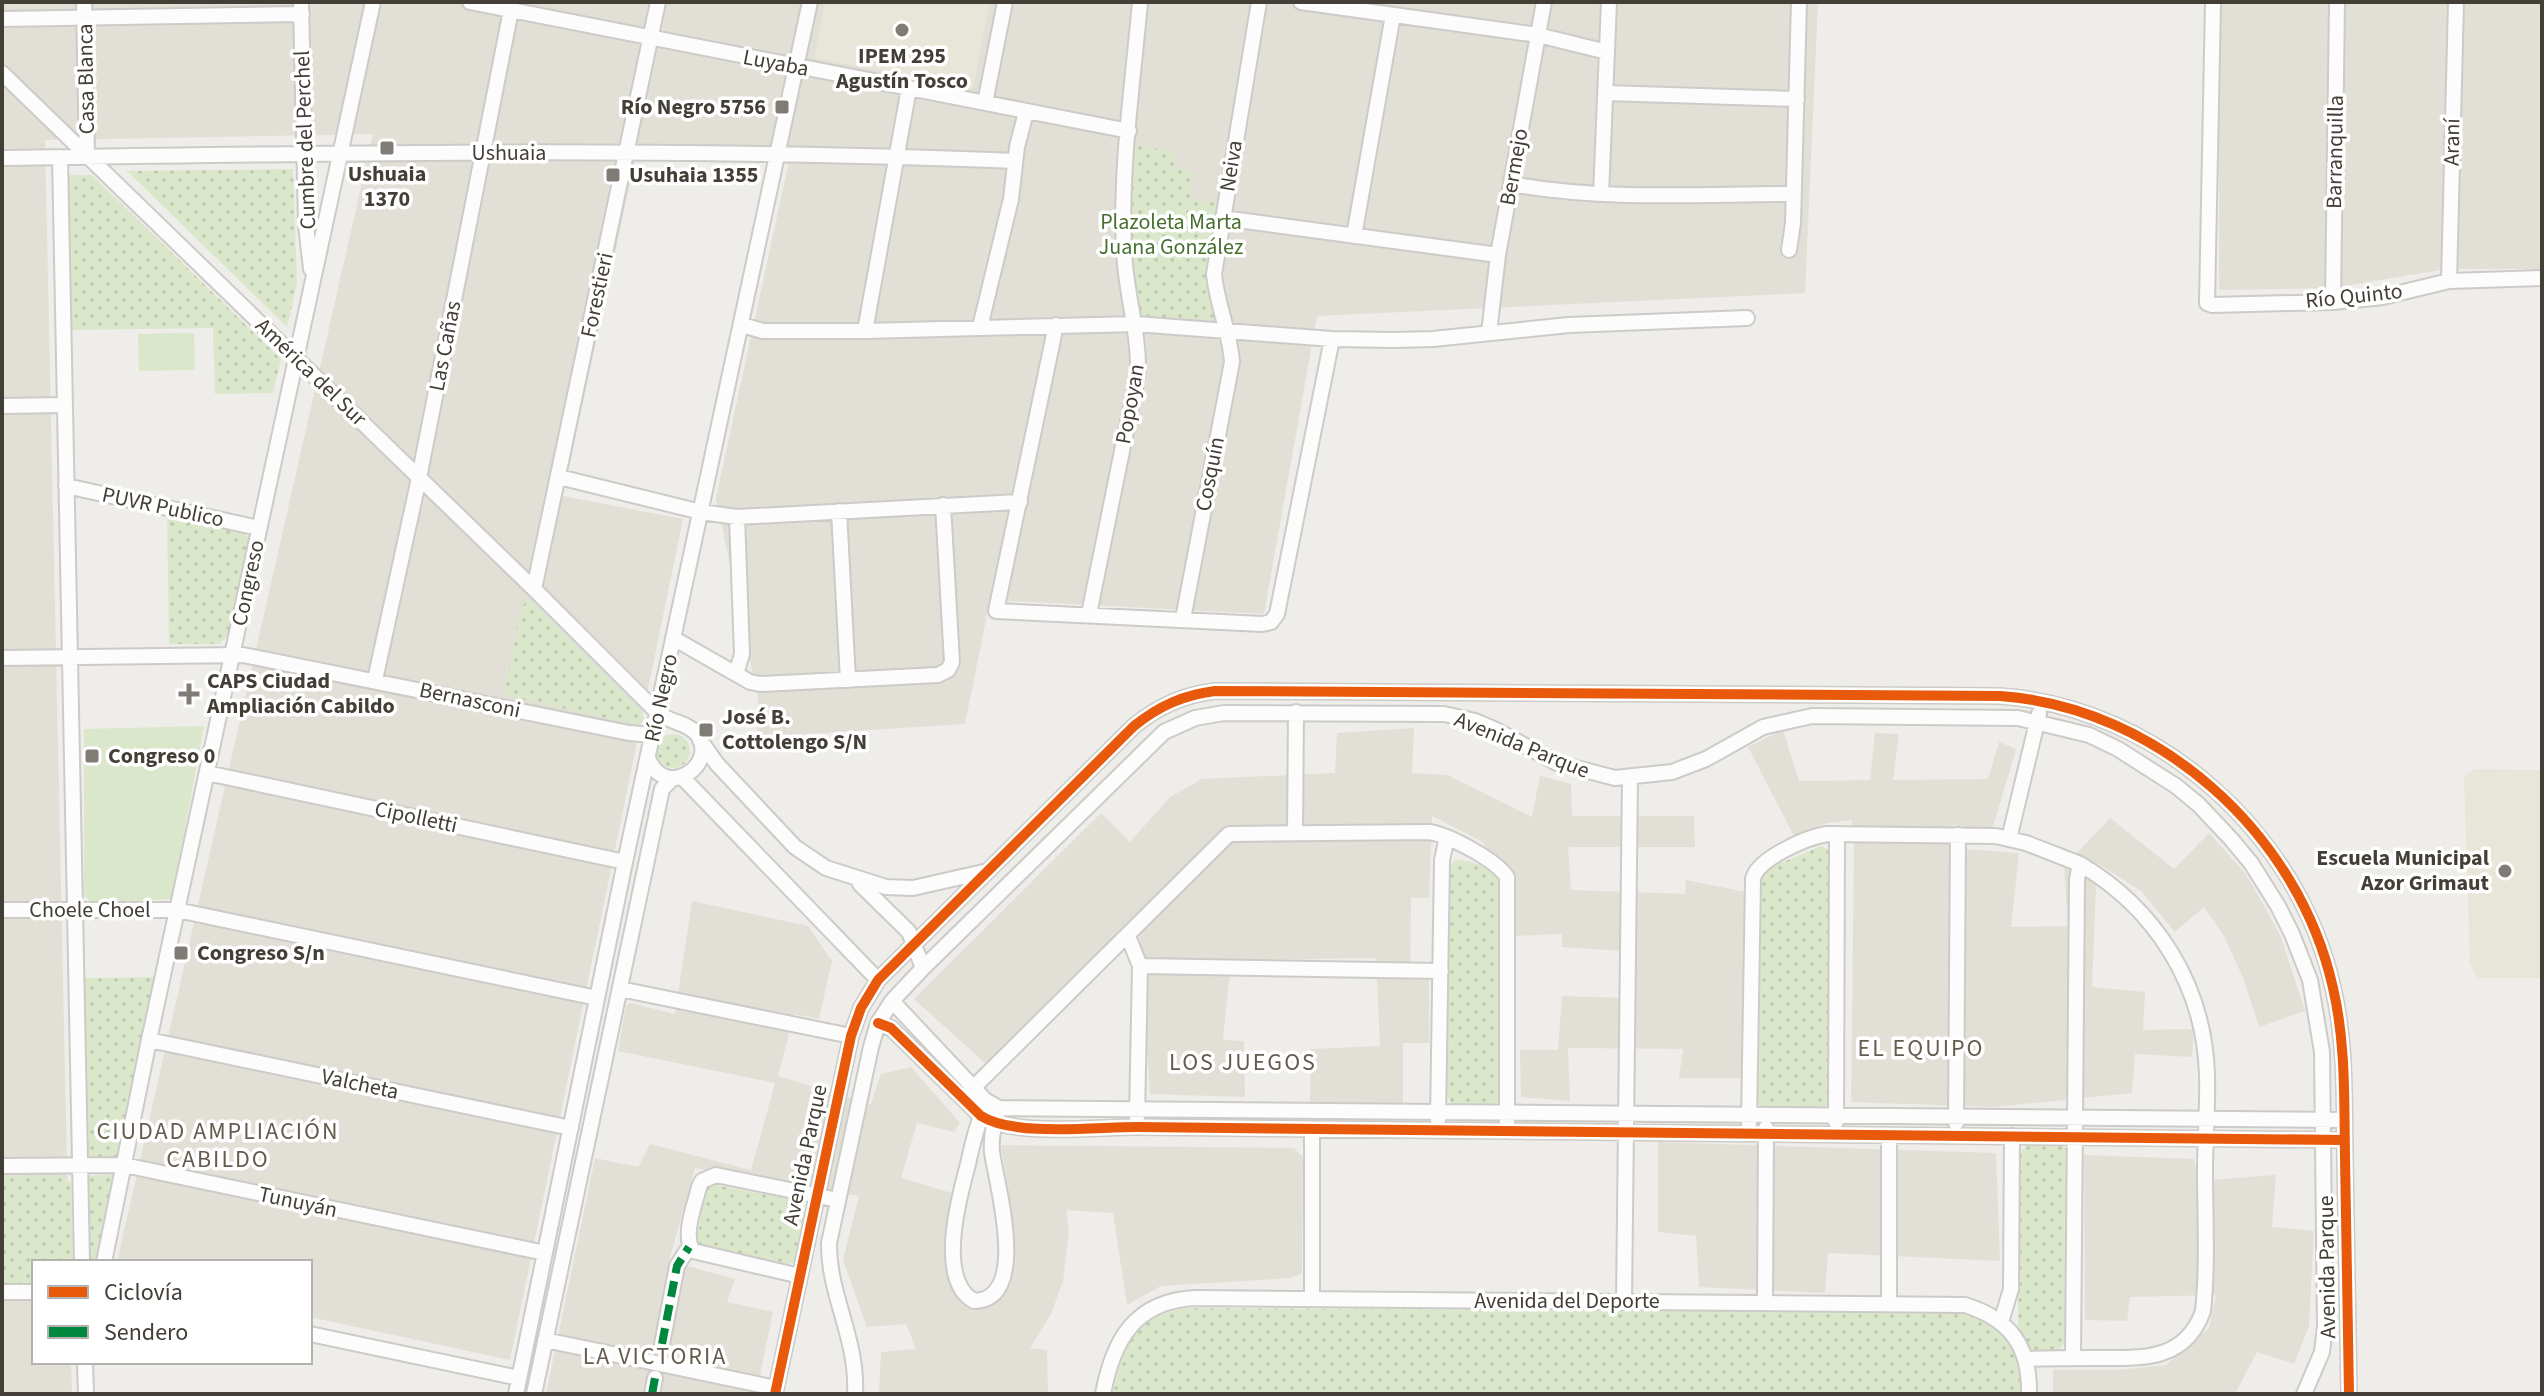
<svg xmlns="http://www.w3.org/2000/svg" width="2544" height="1396" viewBox="0 0 2544 1396" font-family="'Source Sans 3',sans-serif">
	<style>
		.residential { fill: #e2dfd7 }
		.education { fill: #e8e5d9 }
		.green { fill: url(#green-dots) }
		.pitch { fill: #dbe7cb }
		.lines { fill: none; stroke-linecap: round; stroke-linejoin: round }
		.minor-casing { stroke: #cccbc7; stroke-width: 18 }
		.minor { stroke: #fcfcfc; stroke-width: 14 }
		.quiet { stroke: #00873e; stroke-width: 8; stroke-dasharray: 16 8; stroke-linecap: butt }
		.cycleway-casing { stroke: #fff; stroke-width: 15 }
		.cycleway { stroke: #e8590c; stroke-width: 10 }
		.poi-dot { fill: #7f7b75; stroke: #fff; stroke-width: 3 }
		.labels { text-anchor: middle; dominant-baseline: central; stroke-width: 7; stroke-linejoin: round; paint-order: stroke }
		.poi-label { font-size: 22px; font-weight: bold; fill: #433e36; stroke: #fff; text-anchor: start }
		.street-label { font-size: 22px; fill: #433e36; stroke: #fff }
		.park-label { font-size: 22px; fill: #476f30; stroke: #fff }
		.neighbourhood-label { font-size: 24px; letter-spacing: 2px; fill: #655c4e; stroke: #fff }
	</style>
	<defs>
		<pattern id="green-dots" width="8" height="8" patternUnits="userSpaceOnUse" patternTransform="scale(2)"><rect width="8" height="8" fill="#dbe7cb"/><path d="M2 2h.1M6 6h.1" fill="none" stroke="#bdc7af" stroke-width="1.8" stroke-linecap="round"/></pattern>
	</defs>
	<rect width="100%" height="100%" fill="#eeede9"/>
	<!-- residential -->
	<path class="residential" d="M2 2H1818L1805 293 1317 316 1264 614 990 600 965 724 757 737 758 698 716 498 789 161 764 157 635 160 563 496 683 519 510 1360 310 1317V1262H117L373 134 45 140 69 1262H34V1362H71L72 1394H2Z
		M2219 2H2542V269H2447L2332 288 2219 290Z
		M1414 728 1412 773 1447 775 1532 817 1540 776 1571 784 1572 816H1694L1695 847H1568L1571 890 1685 894 1686 880 1746 892 1744 1078H1679L1683 1049 1568 1048 1570 1101 1521 1097 1520 1050H1558L1562 996 1623 998V951L1562 947V934L1515 936 1514 880 1481 841 1432 816 1429 898H1411L1410 979 1429 980V1043H1403V1104L1310 1106 1311 1049 1380 1046 1376 958 1231 960 1223 1040 1244 1041 1245 1097 1150 1094 1138 912 986 1064 914 999 1101 813 1130 842 1170 797 1202 779 1335 773 1337 733Z
		M1783 730 1799 781 1870 780 1875 733 1899 734 1893 780 1988 779 1999 742 2016 749 1992 830 1953 825 1949 848 2019 853 2011 927 2068 926 2064 867 2110 818 2174 869 2209 833 2245 873 2262 902 2281 937 2305 1011 2259 1027 2244 980 2224 936 2204 907 2175 932 2141 891 2097 863 2092 987 2145 992 2143 1030 2194 1029 2192 1057 2135 1054 2132 1093 1994 1107 1851 1102 1854 848 1852 820 1827 823 1794 836 1748 747Z
		M692 901 808 926 832 961 819 1019 794 1014 778 1076 871 1104 881 1074 911 1067 960 1123 954 1132 917 1123 901 1178 955 1194 951 1277 957 1297 965 1306 972 1311 984 1308 1002 1296 1011 1285 1014 1229 1001 1145 1294 1148 1303 1157 1302 1273 1291 1278 1161 1286 1127 1305 1113 1213 1066 1210 1069 1230 1063 1281 1051 1314 1030 1348 1047 1350 1048 1394 879 1393 881 1352 916 1349 906 1324 867 1327 843 1260 859 1196 695 1168 669 1261 735 1279 727 1302 773 1312 756 1394H546L595 1158 638 1167 650 1144 751 1170 775 1083 618 1051 626 1006 631 1003 675 1014Z
		M1658 1142 1996 1153 2000 1261 1828 1253 1825 1293 1699 1287 1696 1236 1658 1232Z
		M2084 1155 2194 1159 2198 1181 2276 1175 2272 1227 2314 1231 2309 1326 2294 1364 2257 1352 2235 1394H2053V1370H2118L2166 1365 2209 1328 2216 1295 2130 1297 2127 1321 2085 1320Z"/>
	<!-- education -->
	<path class="education" d="M825 2H990L973 88 814 58Z
		M2475 769 2542 770V978H2478L2470 964 2464 777Z"/>
	<!-- green -->
	<path class="green" d="M1135 144 1176 153 1175 169 1191 171V199L1217 203C1211 245 1201 279 1218 320L1140 316 1130 233Z
		M293 169 297 283 287 327 127 171Z
		M69 175H92L281 359 273 393 215 394 213 328 72 330Z
		M167 514 242 530 249 538 229 635 219 644H169Z
		M528 598 639 709 644 717 643 722 638 725 504 695 521 609Z
		M656 751a17 17 0 1 1 34 0a17 17 0 1 1-34 0Z
		M1821 846 1830 851V1103L1820 1110H1765L1760 1107 1757 1097 1760 875 1762 871Z
		M1455 860C1472 860 1495 869 1502 884L1500 1093 1498 1102 1492 1106H1453L1447 1095 1450 866Z
		M157 977 120 1155 114 1160H94L85 1151 82 978Z
		M2058 1144 2066 1148 2070 1156 2065 1343 2058 1350 2049 1352 2031 1350 2018 1329 2019 1154 2027 1145Z
		M113 1174 118 1181 101 1262H88L86 1182 90 1176Z
		M62 1176 71 1183 73 1262H34V1283L2 1284V1177Z
		M710 1184 800 1201 805 1210 797 1258 793 1263 785 1264 698 1244 697 1238 706 1188Z
		M1187 1308 1954 1312C2003 1322 2021 1345 2022 1394H1113C1123 1345 1134 1317 1187 1308Z"/>
	<!-- pitch -->
	<path class="pitch" d="M194 333 195 370 139 371 138 334Z
		M204 726 172 899 92 903 84 895V729Z"/>
	<g class="lines">
		<defs>
			<path id="minor" d="M84 2 87 157
				M301 2 306 225 311 269
				M470 2 1129 131
				M1301 2 1538 35 1607 52
				M2213 2 2207 303 2212 305 2333 302 2383 297 2449 281 2542 278
				M2 19 302 14
				M2 73 534 589 657 712C670 723 686 722 696 733 721 762 666 803 648 758
				M1606 93 1797 99
				M985 103 1005 2
				M60 157 82 1262
				M2 158C340 153 678 147 1015 161
				M1511 184C1604 201 1700 194 1794 194
				M1601 194 1609 2
				M1223 218 1498 255
				M1354 236 1393 15
				M1789 250 1793 223 1799 2
				M2449 281 2456 2
				M2333 302 2337 2
				M742 325 763 331H865L1136 324 1332 339 1394 340 1433 339 1569 325 1747 318
				M1056 325 996 611 1262 624 1271 622 1277 614 1332 339
				M980 327 1011 199 1017 147 1026 112
				M865 331 909 88
				M1489 333 1498 255 1544 2
				M2 406 64 405
				M559 477 701 512 737 517 1020 502
				M66 486 259 528
				M839 511 848 680
				M534 589 658 2
				M1089 614 1138 372C1139 330 1125 291 1124 249 1120 167 1133 83 1140 2
				M1183 619 1232 362C1230 332 1217 305 1214 274L1259 2
				M673 638 750 682 760 684 938 675 948 670 952 662 943 505
				M2 658 243 655 629 733 652 735
				M736 674 742 654 737 517
				M375 680 419 478 511 10
				M700 740 717 764 795 847 826 868 886 887 913 888 988 871
				M207 773 625 862
				M682 777 878 980
				M1295 833 1296 712
				M2009 839 2039 714
				M860 884 909 932 923 968
				M2 910H177L597 998
				M1128 936 1140 966 1137 1117
				M1140 966 1441 971
				M620 989 851 1036
				M892 1001 985 1100 999 1108 2344 1120
				M878 1023 891 1028 981 1116C1015 1137 1095 1127 1137 1127L2344 1140
				M149 1040 571 1128
				M967 1094 1229 834 1429 832C1449 835 1496 860 1507 877V1123
				M984 1110C976 1126 972 1146 968 1164 959 1197 936 1280 974 1301 1031 1300 996 1183 992 1152 991 1140 993 1127 997 1115
				M1438 1120 1442 860 1447 837
				M1836 1122 1837 834
				M1956 1123 1958 835
				M1749 1124 1753 879C1757 859 1807 837 1827 834L1996 836 2026 843 2080 864 2077 879 2073 1358
				M2 1166 124 1165 545 1253
				M104 1262 149 1040 373 2
				M800 1276 693 1251C682 1235 695 1205 699 1187L702 1181 716 1175 838 1200
				M2 1292H34
				M1312 1299V1130
				M1624 1301 1630 778
				M1765 1302 1766 1128
				M1889 1303V1135
				M2001 1322 2011 1289 2012 1136
				M310 1334 519 1378
				M545 1340 776 1388
				M662 1344 677 1266 689 1247
				M2025 1359C2048 1358 2071 1358 2093 1358 2138 1358 2185 1363 2203 1311 2208 1265 2205 1217 2205 1171 2205 1139 2208 1106 2207 1074 2204 985 2156 909 2080 864
				M85 1362 86 1394
				M516 1394 625 862 810 2
				M534 1394 662 789 673 778
				M652 1394 655 1378
				M775 1394 851 1036 861 1008 878 980 1134 726C1159 706 1183 695 1215 691L2000 696C2158 707 2299 834 2333 988 2346 1043 2344 1101 2345 1157 2346 1236 2347 1315 2349 1394
				M855 1394C858 1339 828 1294 829 1243L871 1047 878 1023 892 1001 923 968 1164 732 1195 718 1224 713 1444 714 1475 721 1496 730 1557 763 1615 778 1672 772 1706 759 1763 727 1812 716 2018 718 2089 735 2118 749 2176 786 2199 805 2231 839 2251 863 2278 906 2292 934 2310 980 2322 1052 2325 1327 2322 1352 2304 1394
				M1103 1394C1113 1340 1135 1301 1195 1298L1965 1305C2010 1319 2030 1346 2029 1394"/>
		</defs>
		<!-- minor casing -->
		<use href="#minor" class="minor-casing"/>
		<!-- minor -->
		<use href="#minor" class="minor"/>
		<!-- quiet -->
		<path class="quiet" d="M662 1344 677 1266 689 1247
			M652 1394 655 1378"/>
		<defs>
			<path id="cycleway" d="M878 1023 891 1028 981 1116C1015 1137 1095 1127 1137 1127L2344 1140
				M775 1394 851 1036 861 1008 878 980 1134 726C1159 706 1183 695 1215 691L2000 696C2158 707 2299 834 2333 988 2346 1043 2344 1101 2345 1157 2346 1236 2347 1315 2349 1394"/>
		</defs>
		<!-- cycleway casing -->
		<use href="#cycleway" class="cycleway-casing"/>
		<!-- cycleway -->
		<use href="#cycleway" class="cycleway"/>
	</g>
	<!-- markers -->
	<g class="poi-dot">
		<circle cx="902" cy="30" r="8"/>
		<rect x="774" y="99" width="16" height="16" rx="4"/>
		<rect x="379" y="140" width="16" height="16" rx="4"/>
		<rect x="605" y="167" width="16" height="16" rx="4"/>
		<path d="M185 682h8v8h8v8h-8v8h-8v-8h-8v-8h8z"/>
		<rect x="698" y="722" width="16" height="16" rx="4"/>
		<rect x="84" y="748" width="16" height="16" rx="4"/>
		<circle cx="2505" cy="871" r="8"/>
		<rect x="173" y="945" width="16" height="16" rx="4"/>
	</g>
	<g class="labels">
		<!-- poi labels -->
		<g class="poi-label">
			<text x="902" y="56" text-anchor="middle">IPEM 295<tspan x="902" dy="25">Agustín Tosco</tspan></text>
			<text x="766" y="107" text-anchor="end">Río Negro 5756</text>
			<text x="387" y="174" text-anchor="middle">Ushuaia<tspan x="387" dy="25">1370</tspan></text>
			<text x="629" y="175">Usuhaia 1355</text>
			<text x="207" y="681">CAPS Ciudad<tspan x="207" dy="25">Ampliación Cabildo</tspan></text>
			<text x="722" y="717">José B.<tspan x="722" dy="25">Cottolengo S/N</tspan></text>
			<text x="108" y="756">Congreso 0</text>
			<text x="2489" y="858" text-anchor="end">Escuela Municipal<tspan x="2489" dy="25">Azor Grimaut</tspan></text>
			<text x="197" y="953">Congreso S/n</text>
		</g>
		<!-- street labels -->
		<g class="street-label">
			<text transform="translate(776 63) rotate(11)">Luyaba</text>
			<text transform="translate(86 79) rotate(-91)">Casa Blanca</text>
			<text transform="translate(305 140) rotate(-92)">Cumbre del Perchel</text>
			<text transform="translate(2452 142) rotate(-89)">Araní</text>
			<text transform="translate(2335 152) rotate(-89)">Barranquilla</text>
			<text x="509" y="153">Ushuaia</text>
			<text transform="translate(1231 166) rotate(-81)">Neiva</text>
			<text transform="translate(1514 167) rotate(-80)">Bermejo</text>
			<text transform="translate(597 295) rotate(-78)">Forestieri</text>
			<text transform="translate(2354 296) rotate(-6)">Río Quinto</text>
			<text transform="translate(445 346) rotate(-79)">Las Cañas</text>
			<text transform="translate(311 372) rotate(44)">América del Sur</text>
			<text transform="translate(1130 404) rotate(-80)">Popoyan</text>
			<text transform="translate(1210 474) rotate(-79)">Cosquín</text>
			<text transform="translate(163 507) rotate(12)">PUVR Publico</text>
			<text transform="translate(248 583) rotate(-78)">Congreso</text>
			<text transform="translate(661 698) rotate(-78)">Río Negro</text>
			<text transform="translate(470 700) rotate(12)">Bernasconi</text>
			<text transform="translate(1522 745) rotate(22)">Avenida Parque</text>
			<text transform="translate(416 817) rotate(12)">Cipolletti</text>
			<text x="90" y="910">Choele Choel</text>
			<text transform="translate(360 1084) rotate(12)">Valcheta</text>
			<text transform="translate(805 1155) rotate(-78)">Avenida Parque</text>
			<text transform="translate(298 1202) rotate(12)">Tunuyán</text>
			<text transform="translate(2327 1267) rotate(-91)">Avenida Parque</text>
			<text x="1567" y="1301">Avenida del Deporte</text>
		</g>
		<!-- park labels -->
		<g class="park-label">
			<text x="1171" y="222">Plazoleta Marta<tspan x="1171" dy="25">Juana González</tspan></text>
		</g>
		<!-- neighbourhood labels -->
		<g class="neighbourhood-label">
			<text x="1921" y="1048">EL EQUIPO</text>
			<text x="1243" y="1062">LOS JUEGOS</text>
			<text x="218" y="1131">CIUDAD AMPLIACIÓN<tspan x="218" dy="28">CABILDO</tspan></text>
			<text x="655" y="1356">LA VICTORIA</text>
		</g>
	</g>
	<!-- border -->
	<rect width="2544" height="1396" fill="none" stroke="#433e36" stroke-width="8"/>
	<!-- legend -->
	<rect x="32" y="1260" width="280" height="104" fill="#ffffff" stroke="#b4b2af" stroke-width="2"/>
	<rect x="48" y="1286" width="40" height="12" fill="#e8590c" stroke="#b4b2af" stroke-width="2"/>
	<text x="104" y="1300" font-size="24" fill="#433e36">Ciclovía</text>
	<rect x="48" y="1326" width="40" height="12" fill="#00873e" stroke="#b4b2af" stroke-width="2"/>
	<text x="104" y="1340" font-size="24" fill="#433e36">Sendero</text>
</svg>
